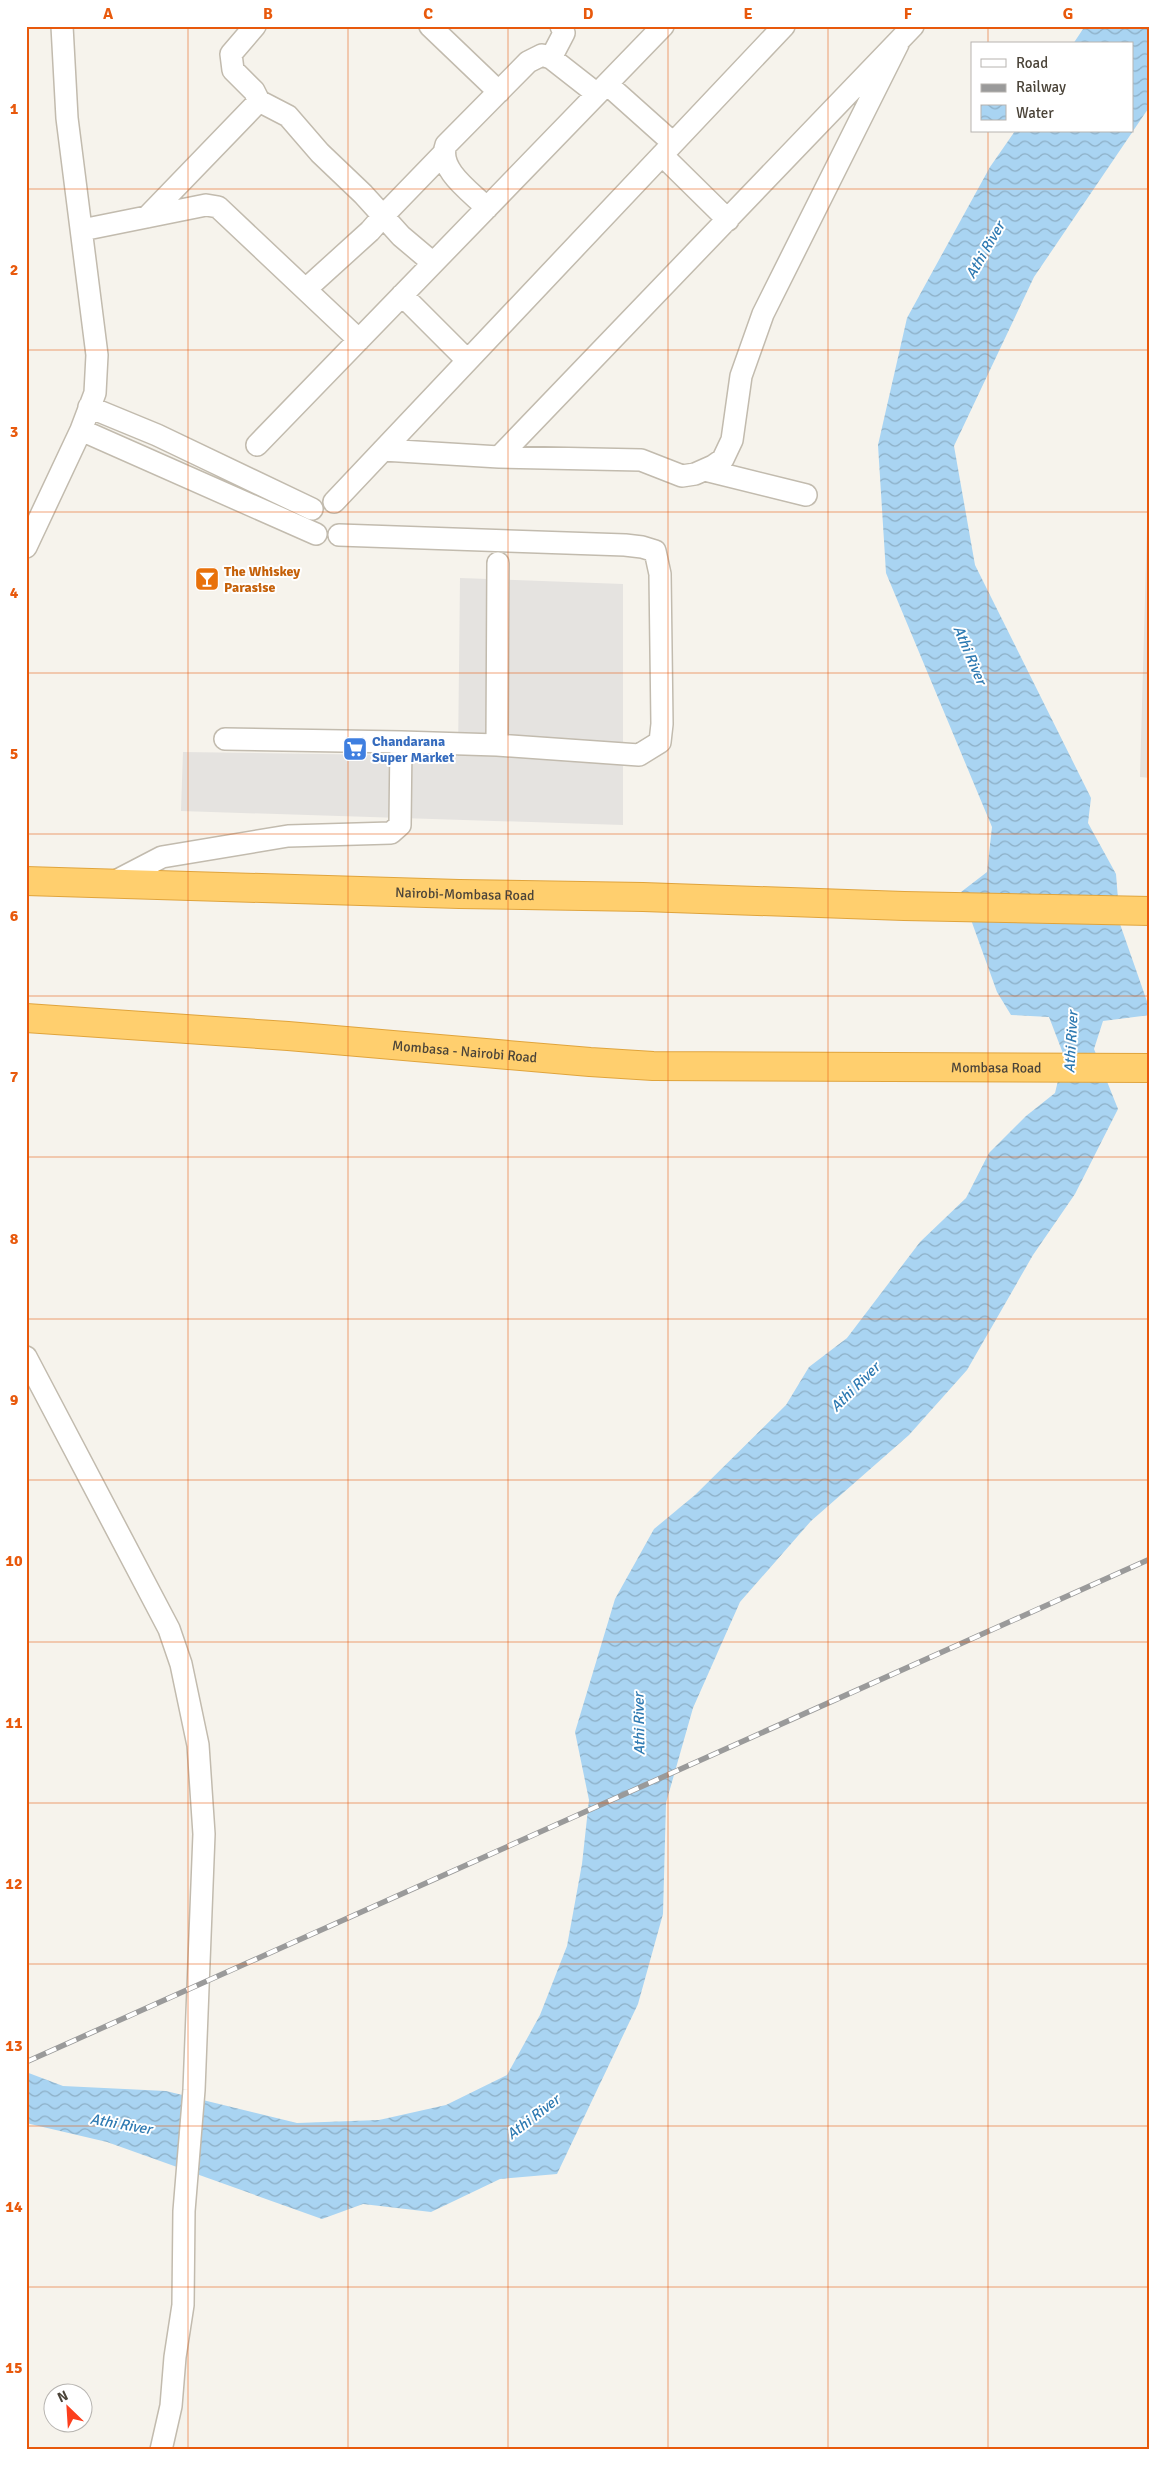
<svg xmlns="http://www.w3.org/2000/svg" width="1176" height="2476" viewBox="0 0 1176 2476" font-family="Signika,sans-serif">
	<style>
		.industrial { fill: #e6e2dd }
		.parking { fill: #e5e3e0 }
		.water { fill: url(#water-waves) }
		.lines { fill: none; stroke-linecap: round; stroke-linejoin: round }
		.minor-casing { stroke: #c2bbae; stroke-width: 24 }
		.highway-casing { stroke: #e0a43c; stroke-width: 30 }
		.minor { stroke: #fff; stroke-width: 21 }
		.highway { stroke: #ffcf6e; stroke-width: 28 }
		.rail-casing { stroke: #9a9a9a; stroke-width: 5.5 }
		.rail { stroke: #fff; stroke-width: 4; stroke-dasharray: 11; stroke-linecap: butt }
		.grid { fill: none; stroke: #e8590c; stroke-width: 1; stroke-opacity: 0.55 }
		.labels { text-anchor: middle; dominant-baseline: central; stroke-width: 4; stroke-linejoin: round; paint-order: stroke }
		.food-label { font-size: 14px; font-weight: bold; fill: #c56008; stroke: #fff; text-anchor: start }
		.shop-label { font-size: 14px; font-weight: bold; fill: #366cbe; stroke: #fff; text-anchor: start }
		.street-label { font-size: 14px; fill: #4b4439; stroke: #fff }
		.water-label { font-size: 15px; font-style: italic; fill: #2e7ab2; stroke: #fff }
		.neatline { fill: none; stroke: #e8590c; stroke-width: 2 }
		.grid-label { font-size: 16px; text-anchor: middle; font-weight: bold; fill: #e8590c }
	</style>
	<defs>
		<pattern id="water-waves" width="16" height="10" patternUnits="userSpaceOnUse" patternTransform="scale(1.25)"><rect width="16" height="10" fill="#a9d4f2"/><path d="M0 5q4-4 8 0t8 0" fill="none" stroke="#8caec5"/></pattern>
	</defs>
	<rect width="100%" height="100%" fill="#f6f3ec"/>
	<!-- industrial -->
	<path class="industrial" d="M1150 418V778L1140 777Z"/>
	<!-- parking -->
	<path class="parking" d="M460 578 623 584V825L181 811 183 752 458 756Z"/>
	<!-- water -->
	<path class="water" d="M1085 26H1150V106L1034 277 954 446 975 565 1091 798 1088 823 1116 874 1120 924 1150 1010V1015L1103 1021 1094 1049 1118 1109 1075 1194 1033 1255 967 1370 909 1435 811 1521 740 1602 693 1708 666 1803 663 1914 638 2004 557 2174 500 2179 431 2212 363 2204 322 2219 107 2142 26 2123V2072L63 2086 166 2091 297 2123 379 2120 446 2105 507 2075 540 2015 567 1946 582 1864 589 1800 575 1732 615 1599 654 1529 695 1495 786 1405 809 1367 847 1338 920 1242 966 1198 989 1153 1026 1116 1055 1093 1064 1056 1049 1017 1011 1015 997 992 961 892 987 872 992 827 886 573 878 445 907 318 990 167 1015 131H1132V44H1073Z"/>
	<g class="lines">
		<defs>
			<path id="minor" d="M430 26 499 92
				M551 58 564 33 561 26
				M607 84 673 143
				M259 101 288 116 320 153 363 194 383 216 443 154
				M662 155 728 220
				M487 208C471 192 437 169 446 145L528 62 542 55 551 58 597 94
				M147 217 259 101 254 91 233 70 231 54 255 26
				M82 230 206 205 218 207 359 340
				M306 289 370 231 383 216 401 236 433 263
				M402 295 467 360
				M89 407 157 435 312 509
				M81 430 316 534
				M257 445 663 26
				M383 450 499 457 641 460 682 476 695 474 713 466 723 459 732 440 741 376 763 314 898 44
				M499 457 913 26
				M705 470 806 495
				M334 502 784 26
				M339 535 625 545 642 547 655 551 660 574 662 724 660 742 639 755 497 745 401 742
				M26 547 81 430 95 393 97 355 67 118 62 26
				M497 745 498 563
				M112 883 162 857 288 836 391 833 400 825 401 742 225 739
				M26 1357 169 1629 181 1664 198 1745 204 1834 194 2090 184 2211 183 2305 175 2357 171 2406 161 2450"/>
			<g id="highway">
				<path id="s1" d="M26 881 459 894 643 897 904 906 1150 911"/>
				<path id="s2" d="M26 1018 288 1036 590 1062 653 1066 1150 1068"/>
			</g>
		</defs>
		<!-- minor casing -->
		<use href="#minor" class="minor-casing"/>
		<!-- highway casing -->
		<use href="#highway" class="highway-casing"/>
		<!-- minor -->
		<use href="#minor" class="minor"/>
		<!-- highway -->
		<use href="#highway" class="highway"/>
		<defs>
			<path id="rail" d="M26 2062 1150 1559"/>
		</defs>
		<!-- rail casing -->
		<use href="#rail" class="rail-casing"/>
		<!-- rail -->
		<use href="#rail" class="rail"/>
	</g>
	<!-- grid -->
	<path class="grid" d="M188 26V2450M348 26V2450M508 26V2450M668 26V2450M828 26V2450M988 26V44M988 131V2450M26 189H1150M26 350H1150M26 512H1150M26 673H1150M26 834H1150M26 996H1150M26 1157H1150M26 1319H1150M26 1480H1150M26 1642H1150M26 1803H1150M26 1964H1150M26 2126H1150M26 2287H1150"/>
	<!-- icons -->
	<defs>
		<symbol id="bar-square" viewBox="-11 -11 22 22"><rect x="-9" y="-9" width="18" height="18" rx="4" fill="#e8710a" stroke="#fff"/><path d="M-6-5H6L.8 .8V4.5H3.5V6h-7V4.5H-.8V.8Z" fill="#fff"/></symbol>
		<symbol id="supermarket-square" viewBox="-11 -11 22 22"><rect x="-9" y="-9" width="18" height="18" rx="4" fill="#3f7fe0" stroke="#fff"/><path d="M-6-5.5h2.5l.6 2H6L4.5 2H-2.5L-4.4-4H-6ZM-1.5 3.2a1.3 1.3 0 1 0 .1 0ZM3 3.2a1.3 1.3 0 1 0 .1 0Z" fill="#fff"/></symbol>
	</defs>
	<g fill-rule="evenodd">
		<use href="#bar-square" x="193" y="565" width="28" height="28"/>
		<use href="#supermarket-square" x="341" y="735" width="28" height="28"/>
	</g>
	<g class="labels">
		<!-- food labels -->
		<g class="food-label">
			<text x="224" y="571">The Whiskey<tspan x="224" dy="16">Parasise</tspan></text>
		</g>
		<!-- shop labels -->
		<g class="shop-label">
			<text x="372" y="741">Chandarana<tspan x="372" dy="16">Super Market</tspan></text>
		</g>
		<!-- street labels -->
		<g class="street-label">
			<text stroke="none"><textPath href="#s1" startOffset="439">Nairobi-Mombasa Road</textPath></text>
			<text stroke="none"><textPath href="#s2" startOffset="440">Mombasa - Nairobi Road</textPath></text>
			<text stroke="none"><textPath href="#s2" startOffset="972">Mombasa Road</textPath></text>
		</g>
		<!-- water labels -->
		<g class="water-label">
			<text transform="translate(985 250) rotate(-60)">Athi River</text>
			<text transform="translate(970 655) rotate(67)">Athi River</text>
			<text transform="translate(1071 1042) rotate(-87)">Athi River</text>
			<text transform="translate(855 1387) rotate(-45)">Athi River</text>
			<text transform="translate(639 1724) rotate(-91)">Athi River</text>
			<text transform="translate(533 2117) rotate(-38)">Athi River</text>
			<text transform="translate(121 2124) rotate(10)">Athi River</text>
		</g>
	</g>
	<!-- border -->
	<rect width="1176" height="2476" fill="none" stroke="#ffffff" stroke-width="55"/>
	<!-- legend -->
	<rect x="971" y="42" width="162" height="90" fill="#ffffff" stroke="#b7b4b0"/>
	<rect x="981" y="59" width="25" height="8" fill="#ffffff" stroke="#b7b4b0"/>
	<text x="1016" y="68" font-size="15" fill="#4b4439">Road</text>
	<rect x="981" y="84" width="25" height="8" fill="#9a9a9a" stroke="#b7b4b0"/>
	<text x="1016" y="92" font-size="15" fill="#4b4439">Railway</text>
	<rect x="981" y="105" width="25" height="15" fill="url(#water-waves)" stroke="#b7b4b0"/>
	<text x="1016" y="118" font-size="15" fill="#4b4439">Water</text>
	<!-- north arrow -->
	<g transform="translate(68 2408) rotate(335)"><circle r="24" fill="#ffffff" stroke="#b7b4b0"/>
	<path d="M0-4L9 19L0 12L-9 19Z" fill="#fc3f1d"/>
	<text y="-8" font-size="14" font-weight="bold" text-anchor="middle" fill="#4b4439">N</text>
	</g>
	<rect x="28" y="28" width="1120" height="2420" class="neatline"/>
	<g class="grid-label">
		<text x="108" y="19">A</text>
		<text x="268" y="19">B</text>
		<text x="428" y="19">C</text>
		<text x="588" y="19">D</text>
		<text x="748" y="19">E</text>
		<text x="908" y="19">F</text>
		<text x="1068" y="19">G</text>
		<text x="14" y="114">1</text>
		<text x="14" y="275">2</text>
		<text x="14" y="437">3</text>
		<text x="14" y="598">4</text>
		<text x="14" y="759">5</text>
		<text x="14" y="921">6</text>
		<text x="14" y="1082">7</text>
		<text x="14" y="1244">8</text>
		<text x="14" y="1405">9</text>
		<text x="14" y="1566">10</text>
		<text x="14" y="1728">11</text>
		<text x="14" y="1889">12</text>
		<text x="14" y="2051">13</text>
		<text x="14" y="2212">14</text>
		<text x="14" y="2373">15</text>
	</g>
</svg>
